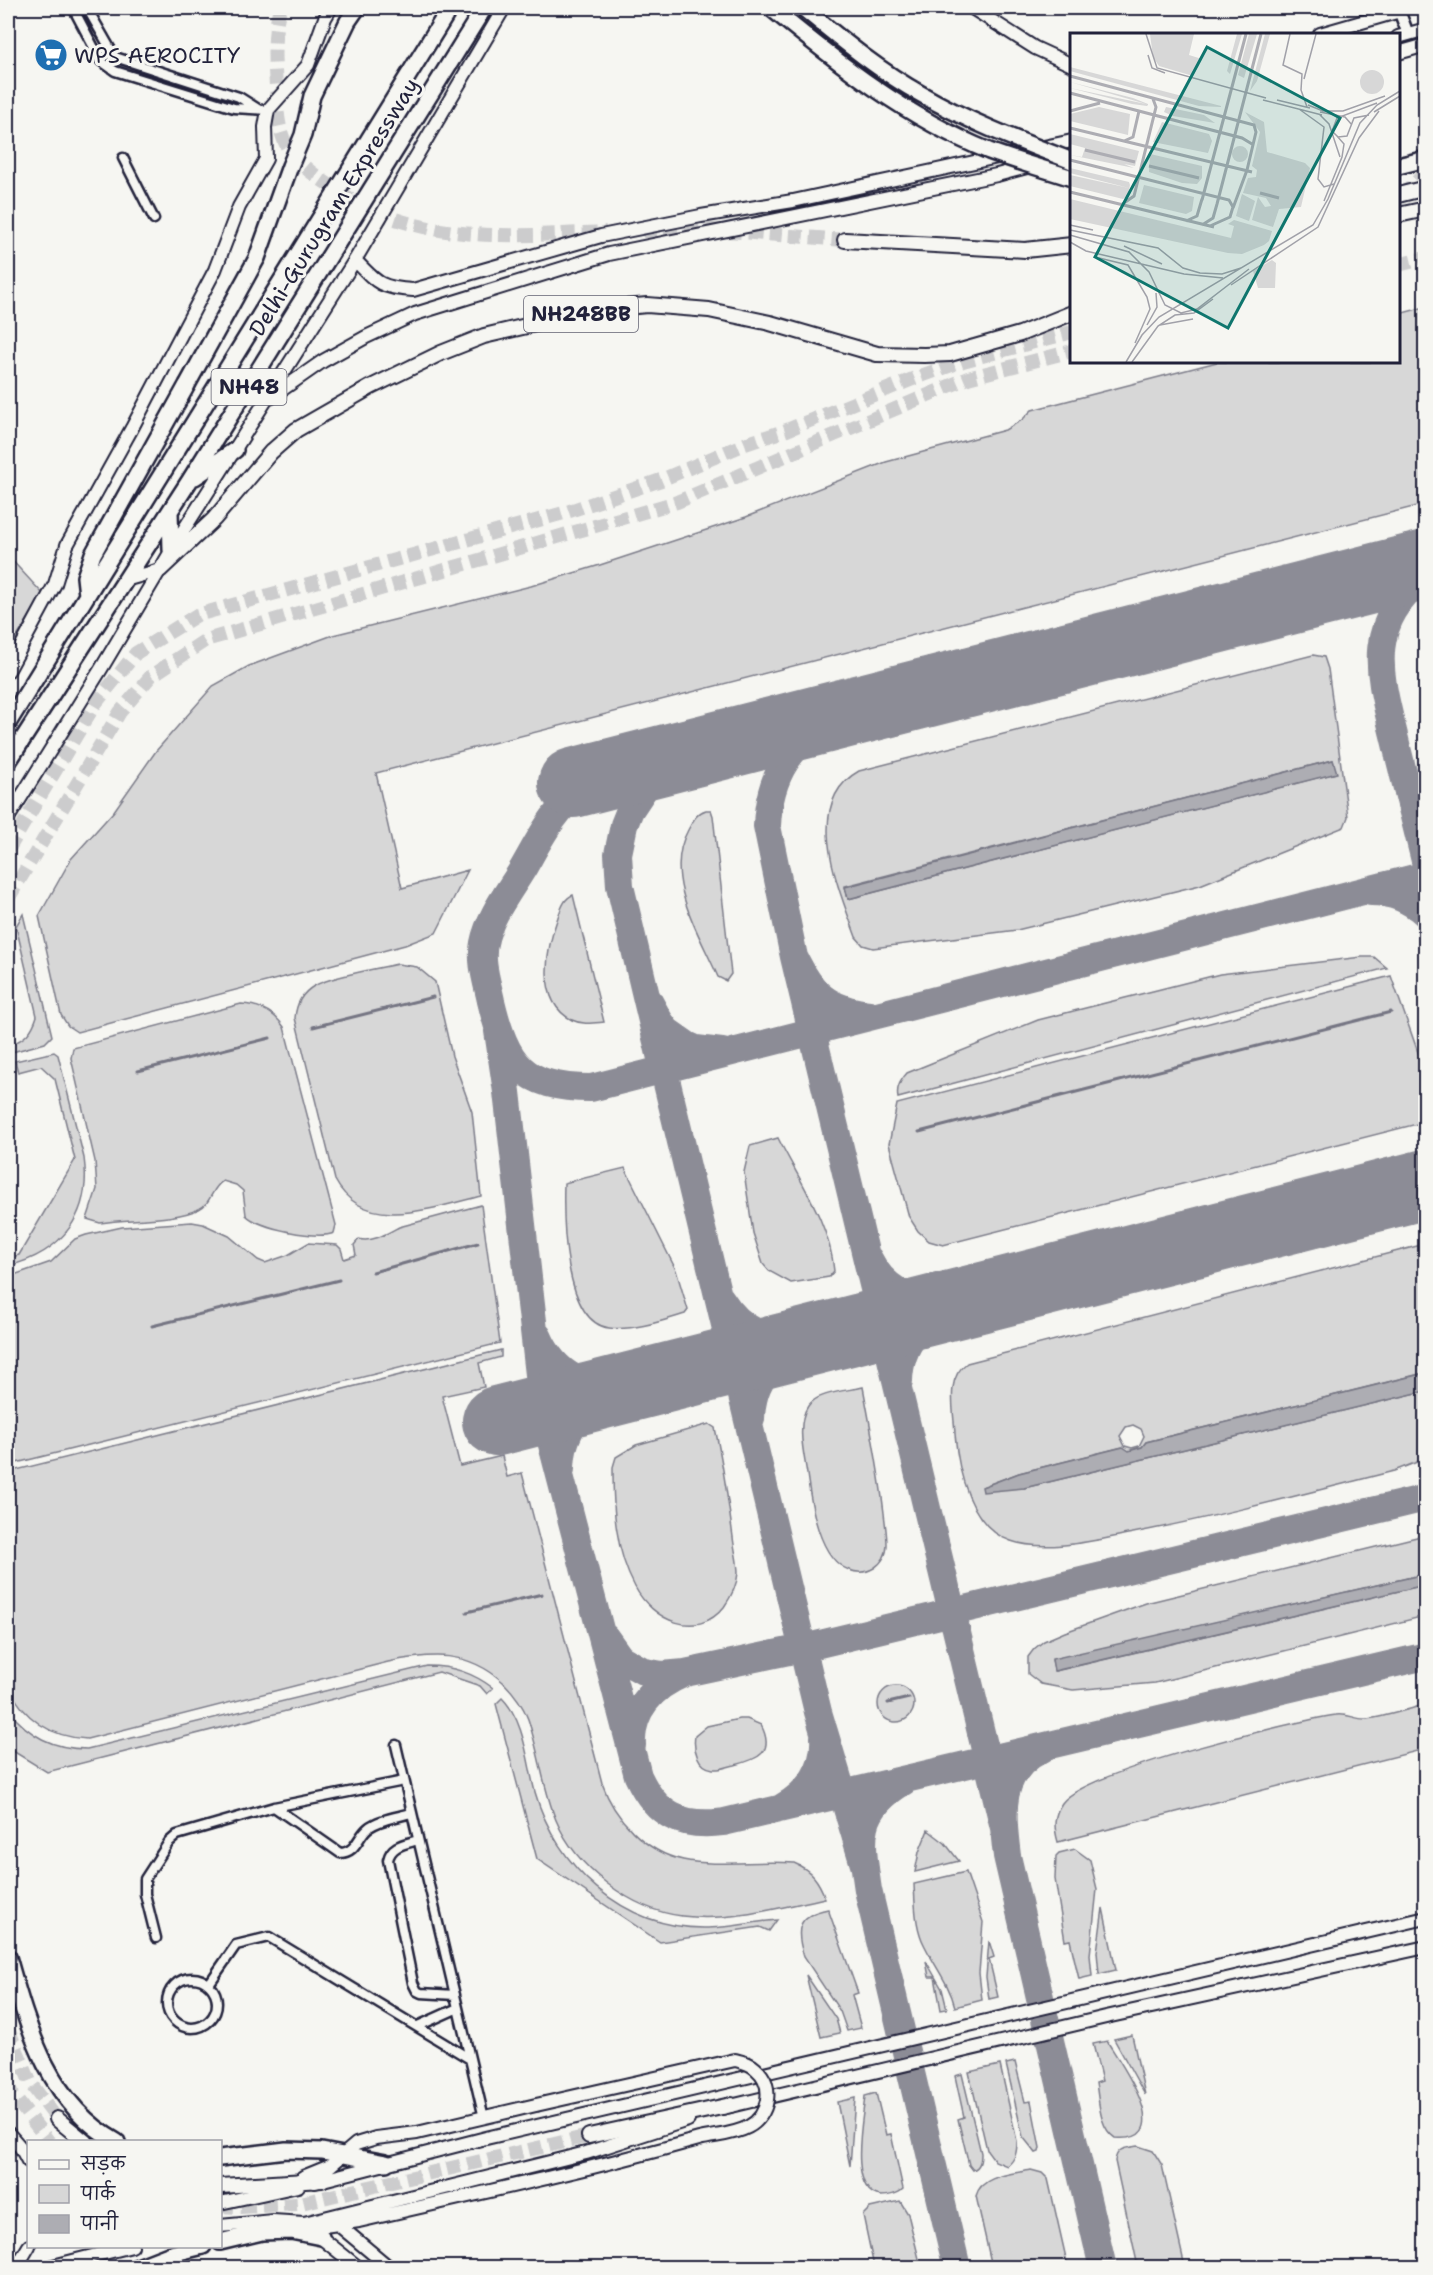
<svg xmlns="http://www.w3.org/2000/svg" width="1433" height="2275" viewBox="0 0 1433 2275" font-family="'Shantell Sans','Playpen Sans Deva',sans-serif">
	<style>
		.green { fill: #d7d7d7; stroke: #7c7c89; stroke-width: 1.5; fill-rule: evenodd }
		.water { fill: #adadb3; stroke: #757583; stroke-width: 1.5 }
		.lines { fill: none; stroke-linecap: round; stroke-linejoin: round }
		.stream { stroke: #757583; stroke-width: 3 }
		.taxiway { stroke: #8c8c96; stroke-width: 28 }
		.runway { stroke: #8c8c96; stroke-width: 70 }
		.trunk-tunnel { stroke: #cccccd; stroke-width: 14; stroke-dasharray: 14 7; stroke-linecap: butt }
		.minor-casing { stroke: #22223b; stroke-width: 13 }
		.tertiary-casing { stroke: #22223b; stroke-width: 15 }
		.secondary-casing { stroke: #22223b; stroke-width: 16 }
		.trunk-casing { stroke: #22223b; stroke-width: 18 }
		.motorway-casing { stroke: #22223b; stroke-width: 20 }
		.minor { stroke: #f6f6f2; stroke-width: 8 }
		.tertiary { stroke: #f6f6f2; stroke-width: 10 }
		.secondary { stroke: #f6f6f2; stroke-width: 12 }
		.trunk { stroke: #f6f6f2; stroke-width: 14 }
		.motorway { stroke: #f6f6f2; stroke-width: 15 }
		.secondary-bridge-casing { stroke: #22223b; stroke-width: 16; stroke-linecap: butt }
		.motorway-bridge-casing { stroke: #22223b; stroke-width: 20; stroke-linecap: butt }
		.secondary-bridge { stroke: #f6f6f2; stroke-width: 12 }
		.motorway-bridge { stroke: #f6f6f2; stroke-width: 15 }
		.labels { text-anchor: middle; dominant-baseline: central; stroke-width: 6; stroke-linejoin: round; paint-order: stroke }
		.shield { fill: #f6f6f2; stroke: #626272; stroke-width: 1.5 }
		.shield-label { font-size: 21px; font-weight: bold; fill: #22223b }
		.poi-label { font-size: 22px; fill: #22223b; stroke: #f6f6f2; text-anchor: start }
		.street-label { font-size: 22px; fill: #22223b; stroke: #f6f6f2 }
		.inset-river { fill: none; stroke: #adadb3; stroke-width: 3 }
		.inset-road { fill: none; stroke: #a1a1a9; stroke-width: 1.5 }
		.view { fill: #0f766e; fill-opacity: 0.15; stroke: #0f766e; stroke-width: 3 }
		.inset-edge { fill: none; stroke: #22223b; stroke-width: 3 }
	</style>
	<rect width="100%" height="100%" fill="#f6f6f2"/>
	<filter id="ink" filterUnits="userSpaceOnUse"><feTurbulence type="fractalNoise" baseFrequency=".0167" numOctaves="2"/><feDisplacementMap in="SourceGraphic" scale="12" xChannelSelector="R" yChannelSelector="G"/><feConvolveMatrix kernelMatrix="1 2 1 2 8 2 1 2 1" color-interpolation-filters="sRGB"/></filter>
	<g filter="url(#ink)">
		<!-- green -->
		<path class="green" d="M1425 307V504L376 773 402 888 468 870 436 933 405 945 77 1032 68 1026 61 1015 39 916 71 859 114 811 156 751 213 686 249 666 333 635 531 586 600 565 746 517 886 462 1005 430 1022 420 1032 410 1217 362H1398L1399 314Z
			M8 556 43 594 8 652Z
			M1313 655 1324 657 1328 669 1348 817 1344 827 1200 885 1017 930 873 948 863 945 856 937C839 890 801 803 859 771ZM1333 760 1336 773 848 899 845 886Z
			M706 810H711L713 816 731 974 726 981 718 977C699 933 662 877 688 830 693 821 696 813 706 810Z
			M573 895 604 1022C593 1023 582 1025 572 1020 535 1001 547 947 558 917 561 909 564 898 573 895Z
			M23 914 52 1036 45 1043 12 1052 10 1045C25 1039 32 1032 37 1016L16 926Z
			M1362 957H1374L1387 968 898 1098C896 1088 900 1081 907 1073L1038 1020 1220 974Z
			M398 964 417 967 435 982 452 1056 472 1112 481 1196C435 1207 364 1235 335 1180L295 1018C296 1005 302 993 314 986 328 977 379 968 398 964Z
			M1391 976 1425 1072V1122L943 1245 929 1241 918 1231 909 1217 889 1144 897 1104Z
			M241 1004C260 1005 274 1012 284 1027L336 1225 334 1233C317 1240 258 1228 246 1215L243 1191 236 1185 223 1181C211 1188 212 1203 199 1209 174 1221 129 1218 100 1223L87 1219 97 1189 95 1161 71 1058 73 1048Z
			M54 1052 58 1055 84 1158C92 1214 62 1253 8 1266V1258L19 1255 75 1160 55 1079 41 1066 18 1072 15 1061Z
			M778 1138C799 1180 830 1223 834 1271L829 1277 791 1283 769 1271 763 1264 753 1233 744 1172 750 1146Z
			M625 1168 676 1270 688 1310 685 1314C662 1321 633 1331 609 1328 563 1322 563 1217 564 1183Z
			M481 1205 500 1343 8 1465V1277L51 1262 75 1239 86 1235 122 1227 192 1222 203 1224 229 1236 258 1260 265 1263 288 1255 308 1243 337 1245 341 1249 344 1259 356 1255 354 1245 359 1239C372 1243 388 1233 399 1227Z
			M1425 1244V1377L1424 1373 1146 1442 1142 1447 1128 1451 1122 1447 1019 1473 982 1487 1024 1488 1425 1391V1459L1394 1471C1307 1493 1220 1516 1133 1533 1097 1540 1046 1553 1011 1541 971 1528 958 1472 955 1434 954 1410 945 1378 967 1363ZM1133 1425 1141 1429 1144 1436 1139 1446 1132 1448 1125 1446 1120 1436 1126 1427Z
			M501 1350V1357L479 1363 484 1387 442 1396 460 1466 502 1456 507 1477 522 1473 602 1783C614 1818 645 1852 683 1860 716 1867 759 1860 794 1863 811 1870 819 1881 825 1898 779 1908 729 1922 682 1916 631 1910 576 1868 556 1820 543 1788 539 1752 528 1719 523 1705 514 1693 503 1682 467 1650 432 1653 388 1662L87 1739C50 1737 24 1719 8 1686V1472Z
			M863 1387C871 1429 879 1471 884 1513 885 1523 887 1534 887 1545 887 1554 882 1563 874 1568 866 1573 857 1573 849 1570 818 1559 811 1502 807 1474 804 1454 796 1424 808 1406 817 1392 847 1391 863 1387Z
			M709 1424 715 1428C723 1464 728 1500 733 1537 734 1548 738 1562 738 1573 737 1585 731 1597 724 1607 697 1641 652 1620 635 1587 615 1550 613 1508 613 1467L616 1457 636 1445Z
			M1425 1535V1574L1052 1660 1055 1671 1425 1585V1616L1155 1683 1073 1690 1041 1684 1028 1674V1657L1034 1649 1044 1641 1065 1632 1146 1603Z
			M427 1666C453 1666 473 1673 493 1688L487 1694 480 1686 439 1672 47 1772 8 1748V1710C29 1736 53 1749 87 1749Z
			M878 1704a18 18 0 1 1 36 0a18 18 0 1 1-36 0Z
			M502 1698C525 1721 527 1762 535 1792 556 1867 623 1928 704 1928 728 1928 753 1922 777 1920L769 1931 760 1927 660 1942 537 1859 496 1704Z
			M1425 1705V1749L1058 1842C1054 1828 1053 1816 1062 1803 1085 1771 1290 1722 1336 1715 1346 1713 1357 1720 1367 1719 1386 1717 1407 1709 1425 1705Z
			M739 1719H747L761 1725C775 1752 759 1759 735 1765 728 1766 720 1770 713 1769 697 1767 693 1748 695 1736L707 1726Z
			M928 1830 945 1843 959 1861 915 1872 919 1852Z
			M1075 1849 1090 1860 1097 1889 1090 1955 1092 1976 1079 1979 1070 1940 1065 1941 1055 1879 1056 1856 1059 1853Z
			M966 1872 983 1922 979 1973 982 2000 955 2007C949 1982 932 1963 922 1940 915 1923 915 1903 914 1884Z
			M1103 1908 1116 1970 1099 1974 1097 1952Z
			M828 1909 858 1993 852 1995 861 2028 847 2031 840 2011 804 1957C795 1929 797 1915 828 1909Z
			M989 1941 994 1957 989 1959 998 1997 989 1999 986 1977Z
			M926 1961 942 1989 947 2009 941 2010 935 1977H929Z
			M806 1975 836 2019 840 2033 821 2037Z
			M1132 2035 1145 2095 1114 2039Z
			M1107 2041C1120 2063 1180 2144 1115 2138 1099 2128 1099 2100 1096 2083L1102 2081 1093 2044Z
			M1015 2062 1025 2102 1031 2101 1040 2148 1039 2152 1036 2153 1023 2137 1006 2064Z
			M1000 2065 1017 2141C1017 2150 1016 2160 1007 2166L995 2161 987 2150 969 2072Z
			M962 2074 981 2153C981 2161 980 2167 973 2170L969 2165 958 2119 964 2117 955 2076Z
			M876 2093 886 2135 891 2134 903 2189C898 2194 888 2196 881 2196 847 2192 863 2120 865 2096Z
			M855 2098 850 2166 837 2102Z
			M1138 2146 1153 2151 1162 2165 1185 2267H1138L1115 2161C1117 2147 1126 2148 1138 2146Z
			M1031 2170 1042 2173 1048 2179 1068 2267H992L976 2196C981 2175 1013 2174 1031 2170Z
			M900 2201 908 2214 921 2267H874L863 2215 870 2208Z"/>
		<!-- water -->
		<path class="water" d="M1333 760 1337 773 848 899 845 887Z
			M1425 1373V1391L1024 1488 983 1492 982 1487 1019 1473 1123 1447 1129 1451 1142 1447 1146 1442Z
			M1425 1574V1585L1054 1671 1052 1659Z"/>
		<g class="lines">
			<!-- stream -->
			<path class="stream" d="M313 1027 433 997
				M138 1071 270 1038
				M919 1132 1391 1012
				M373 1272 478 1243
				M152 1326 339 1280
				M467 1612 542 1594
				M888 1703 909 1698"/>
			<!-- taxiway -->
			<path class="taxiway" d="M1426 575C1360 628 1381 679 1397 748 1407 787 1416 826 1426 865
				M837 715C792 742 769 773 767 826L794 957C812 994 827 1009 869 1014
				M680 756 648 783 630 810 624 825 618 854 620 886 646 996 659 1020 667 1031 687 1045 696 1049 722 1052
				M608 774C594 781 581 788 570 799 549 819 536 846 522 870 508 893 489 917 484 943 480 962 487 982 491 1001 506 1064 523 1088 591 1088L1426 875
				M1371 892C1392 892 1410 899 1426 914
				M794 957 1004 1828
				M646 996 818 1712 865 1868
				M498 1031 507 1092 543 1410 638 1776C656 1815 681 1828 724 1822L1426 1656
				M869 1259C886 1294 919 1304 955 1304
				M721 1299C741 1332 771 1343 808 1342
				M538 1336C556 1378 587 1389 630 1387
				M899 1381C900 1340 924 1321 957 1304
				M751 1419C752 1376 774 1358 810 1341
				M561 1469C562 1425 583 1407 620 1390
				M605 1637 620 1658 645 1672 662 1675 685 1673 803 1648 1426 1498
				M632 1745C630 1711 653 1686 683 1674
				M1042 1749C996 1771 1002 1814 1007 1856L1103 2268
				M903 1782C854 1811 861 1841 868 1890L957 2268
				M783 1807C809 1792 826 1768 824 1737"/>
			<!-- runway -->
			<path class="runway" d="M573 783 1426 565
				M497 1421 1426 1184"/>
			<!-- trunk-tunnel -->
			<path class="trunk-tunnel" d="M280 8C273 32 274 60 276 85 277 107 277 133 290 151 301 166 317 177 332 187 416 246 509 236 606 232
				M1402 196 1426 172
				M643 231 700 229 845 240
				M1398 265 1426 258
				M8 850 95 704 136 653 197 615 564 513 661 480 745 444 787 430 915 378 963 361 1072 332
				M8 899 120 712 151 676 206 640 677 502 968 378 1072 351
				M8 2029 31 2084 57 2119
				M8 2084 12 2094 49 2142
				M220 2206 241 2207 297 2204 589 2136"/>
			<defs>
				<path id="minor" d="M73 8 101 61 115 71 234 108 268 110
					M87 8 115 57 239 97 258 109
					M123 158 154 219
					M396 1745 484 2118
					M274 1807 340 1853C356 1853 358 1836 368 1828 379 1819 398 1817 411 1813
					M418 1840C405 1844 391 1845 388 1860L413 1983 417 1991 421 1993 455 1995
					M156 1938 145 1894V1879L169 1842 177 1835 274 1807 404 1781
					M167 2003a25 25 0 1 1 50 0a25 25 0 1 1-50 0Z
					M209 1984 236 1945 269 1937 470 2059
					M418 2026 458 2008"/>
				<path id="tertiary" d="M1398 8 1408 34"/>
				<path id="secondary" d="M972 8 1035 48 1072 65
					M1320 34 1400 11
					M1398 37 1426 29
					M1398 53 1426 45
					M355 260C377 283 380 288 413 290L601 236 701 216 793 201 1072 141
					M270 398 323 361 366 337 415 314 609 254 997 175 1065 157
					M125 580 160 570
					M8 671 55 584 67 545 132 428 215 270 239 207 266 159 265 127 268 110 308 65 325 18 331 8
					M8 818 101 669 183 531 355 260 504 8
					M722 2108 1106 2017 1426 1947
					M8 2133 21 2148 28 2161
					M303 2177 330 2166 356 2144 376 2138 417 2133 536 2105
					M315 2182 486 2138 1426 1918
					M220 2203 298 2186
					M335 2222 390 2268
					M220 2226 273 2221 304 2223 586 2153 688 2120
					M310 2228 359 2221 547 2178
					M314 2232 359 2268
					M16 2268 29 2246
					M45 2268 132 2246"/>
				<path id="trunk" d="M1398 195 1426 188
					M1398 215 1426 209
					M845 240 1025 250 1072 245
					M160 570 214 519 271 452 296 430 371 387 441 353 484 336 595 310 647 305 709 310 770 323 877 354 924 355 950 354 1020 334 1072 313
					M57 2119 85 2142
					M589 2136 731 2105
					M220 2186 322 2180"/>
				<path id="motorway" d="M1398 166 1426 159
					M195 477 235 450
					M170 511 171 550
					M87 595 85 577 93 554 187 385
					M8 723 450 8
					M8 762 190 480 484 8
					M8 1957C28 2028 48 2104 117 2142
					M220 2158 286 2150 322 2151 386 2163
					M220 2242 262 2232 291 2231 321 2237
					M135 2268 171 2254 203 2246"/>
			</defs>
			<!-- minor casing -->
			<use href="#minor" class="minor-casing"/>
			<!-- tertiary casing -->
			<use href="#tertiary" class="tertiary-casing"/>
			<!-- secondary casing -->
			<use href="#secondary" class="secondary-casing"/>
			<!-- trunk casing -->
			<use href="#trunk" class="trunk-casing"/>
			<!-- motorway casing -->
			<use href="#motorway" class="motorway-casing"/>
			<!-- minor -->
			<use href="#minor" class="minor"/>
			<!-- tertiary -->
			<use href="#tertiary" class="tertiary"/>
			<!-- secondary -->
			<use href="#secondary" class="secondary"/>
			<!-- trunk -->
			<use href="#trunk" class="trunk"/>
			<!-- motorway -->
			<use href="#motorway" class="motorway"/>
			<defs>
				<path id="secondary-bridge" d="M536 2105 735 2060C743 2062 750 2063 756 2069 775 2085 769 2116 748 2127 733 2135 715 2135 699 2139 649 2153 598 2166 547 2178"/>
				<path id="motorway-bridge" d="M771 8C838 63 907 118 989 151 1016 161 1044 169 1072 178
					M803 8C841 39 878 70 921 94 969 122 1020 141 1072 161
					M187 385 257 258 290 166 303 135 312 96 348 21 357 8"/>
			</defs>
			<!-- secondary-bridge casing -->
			<use href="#secondary-bridge" class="secondary-bridge-casing"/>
			<!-- motorway-bridge casing -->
			<use href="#motorway-bridge" class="motorway-bridge-casing"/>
			<!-- secondary-bridge -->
			<use href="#secondary-bridge" class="secondary-bridge"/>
			<!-- motorway-bridge -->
			<use href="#motorway-bridge" class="motorway-bridge"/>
		</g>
	</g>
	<!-- icons -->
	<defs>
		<symbol id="supermarket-disc" viewBox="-11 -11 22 22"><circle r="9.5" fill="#1f6fb2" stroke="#f6f6f2"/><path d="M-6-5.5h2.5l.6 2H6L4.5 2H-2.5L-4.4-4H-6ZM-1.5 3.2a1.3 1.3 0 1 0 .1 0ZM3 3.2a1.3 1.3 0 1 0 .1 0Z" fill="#fff"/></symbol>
	</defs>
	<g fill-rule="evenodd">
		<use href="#supermarket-disc" x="32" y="36" width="38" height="38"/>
	</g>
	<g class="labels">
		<!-- shield labels -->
		<g class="shield">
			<rect x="524" y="296" width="114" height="36" rx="4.5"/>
			<rect x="211.5" y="369" width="75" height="36" rx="4.5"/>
		</g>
		<g class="shield-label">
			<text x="581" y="314">NH248BB</text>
			<text x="249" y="387">NH48</text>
		</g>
		<!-- poi labels -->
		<g class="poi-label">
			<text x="74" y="55">WPS AEROCITY</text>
		</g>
		<!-- street labels -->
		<g class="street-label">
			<text transform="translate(334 207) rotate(-58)">Delhi-Gurugram Expressway</text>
		</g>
	</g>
	<!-- overview -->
	<g transform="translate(1070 33)">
		<rect width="330" height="330" fill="#f6f6f2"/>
		<path d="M124 1 119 22 132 26 123 43 89 33 83 24 80 1ZM167 1H172L160 41 157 38ZM179 1H187L174 45 168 42ZM195 1H200L187 48 180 58ZM0 34 151 73V74L129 73 0 38ZM290 49a12 12 0 1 1 24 0a12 12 0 1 1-24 0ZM0 49 63 65 78 71V72L77 73 62 71 0 55 76 71ZM29 74 60 81 58 102 0 88V81ZM96 74 134 82 145 90 103 83 94 79ZM175 79 194 89 197 119 235 130 240 135 231 174 209 176 203 194 182 187 188 164 195 174 201 173 196 165 173 160 178 145 186 144 187 137 182 133 190 99ZM92 89 139 101 142 108 138 120 83 109ZM0 101 69 118 65 133 54 131 64 135 0 122 12 124 15 115 0 111ZM162 121a8 8 0 1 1 16 0a8 8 0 1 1-16 0ZM80 121 132 133V145L127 151 112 150 79 139ZM0 135 59 149 60 152 58 163 53 166 0 153V142L59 155 0 140ZM74 152 124 164 122 178 116 181 69 170ZM172 161 185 168 179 188 166 183ZM0 166 161 205 164 193 158 191 164 187 202 198 199 208 194 212 172 221 158 220 0 186ZM202 227 206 230 205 255H188L183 238Z" fill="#d7d7d7"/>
		<path class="inset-river" d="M0 43 184 92 186 99 177 137 163 175M0 60 172 105 182 111M0 78 30 70M0 95 182 139M54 108 63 104 69 78M15 117 65 129M0 127 159 167 163 174 160 184 140 193M79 133 129 145M0 159 144 194M190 160 209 165M132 167 176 1M147 171 191 1M51 172 64 163 86 74 83 66M116 188 127 183 132 166M132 192 143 185 147 171"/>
		<path class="inset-road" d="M76 1 87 35 196 65M220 1 213 32 232 41 231 57 237 74M78 22 82 35 95 40M234 46 246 1M193 67 252 82M207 67 240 75M238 72 253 78H273L315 63M229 76 254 94 248 146 254 154 264 151M250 79 275 84 282 92M304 79 330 63M250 82 259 91 270 124M299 82 284 85 277 103 268 104 262 98 267 85 307 70M254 168 272 124 274 111 267 103M0 192 23 197M0 197 88 215 113 235 130 240 152 241 171 235M0 202 59 219 79 239 95 272 111 280 127 276 179 236M0 209 16 218 114 241 153 245M54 213 92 231M29 225 58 232 77 264 80 276 65 310M161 252 248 194 289 105 309 78M77 292 87 274 86 260M90 292 123 286M56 329 72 302 89 284 243 192 258 166 290 90 307 72 330 58M62 329 88 293 105 282 124 280 143 266"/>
		<path class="view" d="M137 14 270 85 158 295 25 224Z"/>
		<rect width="330" height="330" class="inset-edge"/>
	</g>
	<!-- margin -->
	<rect width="1433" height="2275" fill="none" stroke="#f6f6f2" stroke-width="30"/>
	<rect x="15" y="15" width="1403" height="2245" fill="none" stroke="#22223b" stroke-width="2" filter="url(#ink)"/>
	<!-- legend -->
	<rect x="27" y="2140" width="195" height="108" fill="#f6f6f2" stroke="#a1a1a9" stroke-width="1.5"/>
	<rect x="39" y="2160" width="30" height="9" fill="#f6f6f2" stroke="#a1a1a9" stroke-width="1.5"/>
	<text x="81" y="2170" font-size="18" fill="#22223b">सड़क</text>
	<rect x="39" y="2185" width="30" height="18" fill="#d7d7d7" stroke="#a1a1a9" stroke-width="1.5"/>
	<text x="81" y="2200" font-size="18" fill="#22223b">पार्क</text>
	<rect x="39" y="2215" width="30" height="18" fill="#adadb3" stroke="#a1a1a9" stroke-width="1.5"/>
	<text x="81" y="2230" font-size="18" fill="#22223b">पानी</text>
</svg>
